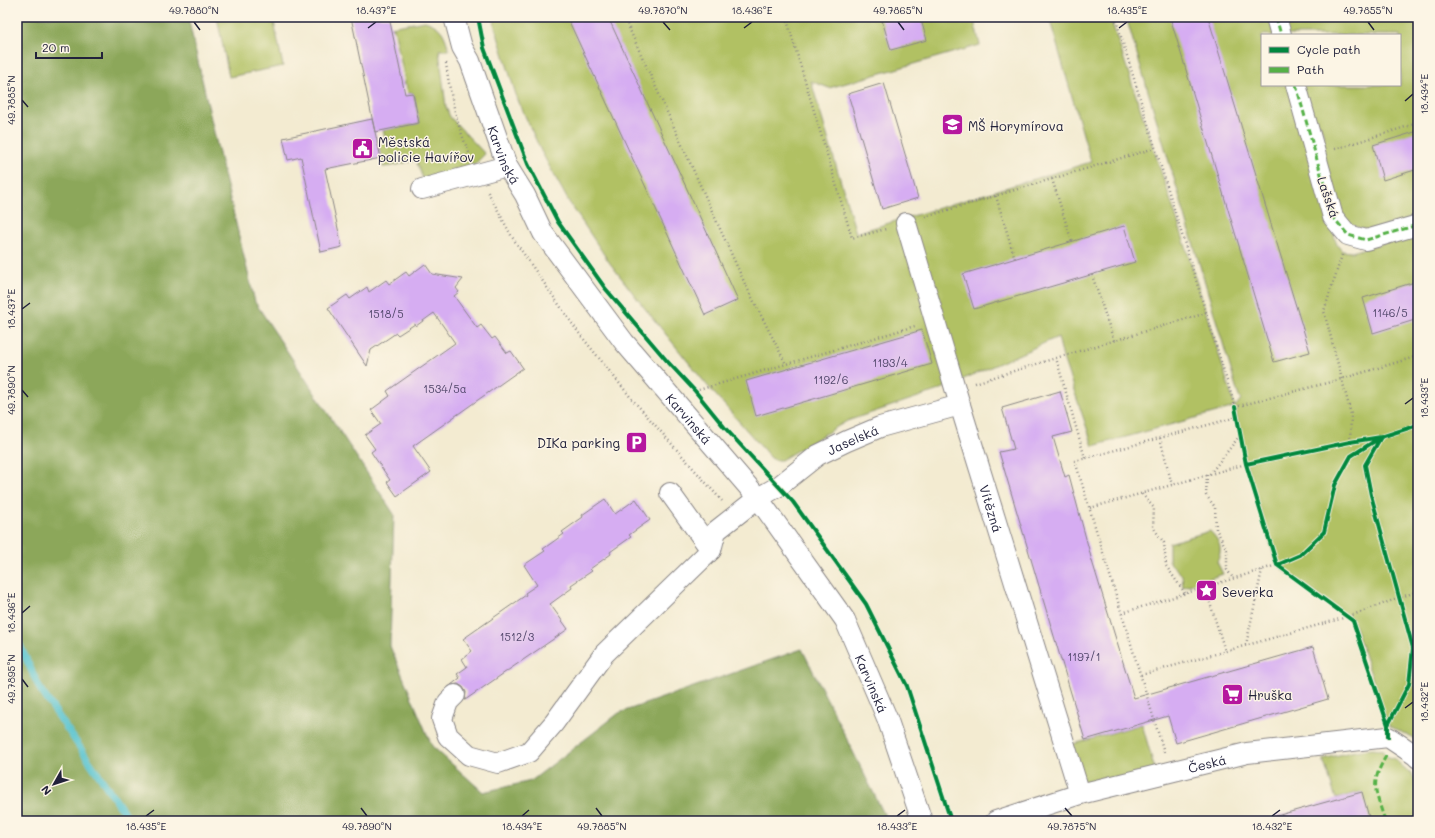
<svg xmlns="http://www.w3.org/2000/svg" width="1435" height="838" viewBox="0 0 1435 838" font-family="Mali,sans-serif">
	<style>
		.green { fill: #b1c164; stroke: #6a7250 }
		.forest { fill: #8ca75a; stroke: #57644a }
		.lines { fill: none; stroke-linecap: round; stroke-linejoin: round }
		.stream { stroke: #57c3cf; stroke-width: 7 }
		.building { fill: #d6adf2 }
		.minor-casing { stroke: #8a8686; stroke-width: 22 }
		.path { stroke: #8a8686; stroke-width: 2.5; stroke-dasharray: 1 3; stroke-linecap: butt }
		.minor { stroke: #fff; stroke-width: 20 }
		.quiet { stroke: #55b146; stroke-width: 3; stroke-dasharray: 6 3; stroke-linecap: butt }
		.cycleway-casing { stroke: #fcf5e5; stroke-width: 6 }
		.cycleway { stroke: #00873e; stroke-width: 4 }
		.ticks { fill: none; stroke: #22223b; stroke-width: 1.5 }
		.labels { text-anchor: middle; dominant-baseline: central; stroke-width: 3; stroke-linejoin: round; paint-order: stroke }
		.number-label { font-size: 11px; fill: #4f4569 }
		.poi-label { font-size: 13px; fill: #22223b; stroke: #fcf5e5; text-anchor: start }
		.street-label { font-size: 13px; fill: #22223b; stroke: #fcf5e5 }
		.neatline { fill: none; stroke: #22223b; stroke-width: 1.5 }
		.ticks-label { font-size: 10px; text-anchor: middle; fill: #22223b }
	</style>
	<rect width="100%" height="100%" fill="#fcf5e5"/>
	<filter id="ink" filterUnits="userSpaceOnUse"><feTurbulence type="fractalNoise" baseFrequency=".025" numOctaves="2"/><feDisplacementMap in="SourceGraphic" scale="8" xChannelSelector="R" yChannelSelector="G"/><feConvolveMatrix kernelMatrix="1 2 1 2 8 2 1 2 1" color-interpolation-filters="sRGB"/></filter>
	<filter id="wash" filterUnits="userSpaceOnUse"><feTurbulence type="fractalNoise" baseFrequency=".012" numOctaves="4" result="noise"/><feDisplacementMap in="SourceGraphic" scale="16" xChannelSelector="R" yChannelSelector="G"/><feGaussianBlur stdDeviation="0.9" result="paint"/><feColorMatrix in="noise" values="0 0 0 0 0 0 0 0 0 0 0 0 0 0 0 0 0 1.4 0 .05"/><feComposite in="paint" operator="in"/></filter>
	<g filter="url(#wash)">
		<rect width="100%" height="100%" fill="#f3ebd1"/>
		<!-- green -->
		<path class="green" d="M217 17H273L283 66 229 77Z
			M492 17H973L980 45 829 88 811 81 856 233 1091 162 1049 17H1110L1185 244 1235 407 1241 399 1239 397 1126 17H1270L1275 35H1262V85H1290L1337 245 1342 251 1352 252 1397 239 1418 230V505L1415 506 1418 514V741L1388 725 1353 621 1277 565 1244 458 1235 407 1093 446 1063 358 1058 337 939 390 847 421 781 460H775L771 458 706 384 643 306 609 262 569 202 541 151 517 98Z
			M1282 17H1418V218L1368 230 1356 227 1344 218 1317 138 1324 136 1320 124 1314 125 1302 85H1400V35H1287Z
			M425 21C442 27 444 33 449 50H439L446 107 450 117 485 154 472 167 423 179 416 160 392 166 383 167 377 139 385 137 383 130 419 123 413 93 408 94 406 84 403 85V83L405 82 394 28H391V27Z
			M1210 531C1220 541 1223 549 1217 562L1223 574 1183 587 1182 575 1169 562V543Z
			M1142 724 1156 773 1082 788 1067 746Z
			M1371 749 1384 750V756L1393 758 1410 773 1415 780 1418 786V821H1369L1361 792 1336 799 1323 759 1355 751Z"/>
		<!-- forest -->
		<path class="forest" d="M17 17H188L216 141 255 302 394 514 390 646 432 746 483 792 531 781 619 713 802 649 886 818 882 821H17Z"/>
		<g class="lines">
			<!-- stream -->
			<path class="stream" d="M17 639 40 689 130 821"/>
		</g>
		<g id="blocks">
			<!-- building -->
			<path class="building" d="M351 17H389L405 94 413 93 419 123 375 132Z
				M567 17H608L738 300 705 315Z
				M881 17H920L927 40 891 50Z
				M1170 17H1208L1310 352 1274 362Z
				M884 83 918 198 882 209 848 94Z
				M372 119 381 158 325 169 342 247 321 252 301 157 288 160 283 138Z
				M1418 131V169L1383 180 1373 145Z
				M1124 226 1135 262 974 309 963 274Z
				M425 264 432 274 463 279 456 288 459 292 454 296 477 328 481 325 492 339 495 337 507 353 511 351 523 368 413 446 431 472 397 496 387 482 390 480 371 452 375 449 365 435 381 424 371 410 390 396 387 391 455 343 434 313 416 326 415 324 398 335 396 333 371 350 367 366 328 308 347 295 350 299 367 287 369 292 386 280 389 284 406 272 409 276Z
				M1418 281V319L1373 333 1363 298Z
				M922 330 932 364 756 416 746 381Z
				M1060 391 1072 432 1053 437 1065 477 1069 475 1092 561 1134 698 1313 647 1328 699 1176 743 1168 716 1085 740 999 452 1014 449 1002 408Z
				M605 499 615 514 636 499 650 520 629 535 631 537 610 552 611 554 590 569 592 571 571 585 572 588 550 604 568 629 465 700 466 692 463 687 458 684 451 685 460 678 457 674 467 667 462 659 472 651 463 639 526 595 525 593 537 585 524 565 545 551 543 549 564 534 562 532 583 517 582 515Z
				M1362 792 1370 821H1276V816Z"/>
		</g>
	</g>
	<g filter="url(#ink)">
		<use href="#blocks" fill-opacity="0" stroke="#8a8686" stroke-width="1"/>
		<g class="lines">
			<defs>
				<g id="minor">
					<path id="s1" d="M454 17 462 47 470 61 507 166 525 195 543 233 624 342 758 498 845 620 887 718 922 821"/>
					<path d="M1276 17 1281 35"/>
					<path d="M1296 85 1333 217 1348 235 1366 240 1418 225"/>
					<path d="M422 189 507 166"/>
					<path id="s2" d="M906 223 960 405 1080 794"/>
					<path d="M670 493 711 550"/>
					<path id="s3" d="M455 695 448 702 442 719 448 736 469 755 498 763 529 752 554 723 604 654 711 550 716 531 758 498 779 486 818 455 847 441 880 427 960 405"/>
					<path id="s4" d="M996 821 1080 794 1247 753 1388 737 1415 755 1418 758"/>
				</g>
			</defs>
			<!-- minor casing -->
			<use href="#minor" class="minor-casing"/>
			<!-- path -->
			<path class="path" d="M624 17 745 284 786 364
				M786 17 852 238 886 229
				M1115 17 1235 407 1338 380 1418 356
				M446 63C450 95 457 126 470 155
				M1335 149 1418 123
				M1052 179 1072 242
				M488 192 512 237 578 332 632 399 722 501
				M996 196 1015 259
				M925 217 1155 148
				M1342 255 1324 311 1351 414 1350 442
				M1092 275 1114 341
				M1056 358 1206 313
				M975 383 1056 358 1085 458
				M695 391 915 326
				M1160 438 1172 485
				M1210 474 1241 434
				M1207 475 1206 495 1215 507 1216 529 1227 550V570L1233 578
				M1142 494 1154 508 1153 527 1164 543 1166 566 1185 593
				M1090 508 1246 464
				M1205 587 1225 651
				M1122 613 1277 565
				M1246 645 1262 570
				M1141 675 1347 617 1418 591
				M1164 752 1075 461 1237 417"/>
			<!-- minor -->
			<use href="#minor" class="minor"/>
			<!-- quiet -->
			<path class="quiet" d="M1276 17 1281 35
				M1296 85 1333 217 1348 235 1366 240 1418 225
				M1385 821C1375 789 1369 784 1388 753"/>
			<defs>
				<path id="cycleway" d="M478 17 484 48 528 164 558 222 605 288 667 361 695 391 725 428 793 502 866 604 907 686 951 821
					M1235 407 1246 464 1277 565 1353 621 1388 725V737
					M1381 437 1365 465 1371 495 1413 648 1409 684 1388 725
					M1246 464 1350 442 1381 437 1418 425
					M1277 565 1300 555 1324 532 1335 485 1351 456 1378 439"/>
			</defs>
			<!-- cycleway casing -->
			<use href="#cycleway" class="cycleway-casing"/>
			<!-- cycleway -->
			<use href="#cycleway" class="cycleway"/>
		</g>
	</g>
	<!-- ticks -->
	<path class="ticks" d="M194 22 200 30M663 22 670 30M898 22 904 30M1368 22 1374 30M368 28 376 22M744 28 752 22M1119 28 1127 22M22 100 28 107M1405 101 1413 94M22 309 30 303M22 390 28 397M1405 404 1413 398M22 613 30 606M22 679 28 687M1405 708 1413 702M361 808 367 816M596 808 602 816M1065 808 1072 816M146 816 154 810M522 816 529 810M897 816 905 810M1272 816 1280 810"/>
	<!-- icons -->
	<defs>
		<symbol id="school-square" viewBox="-11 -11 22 22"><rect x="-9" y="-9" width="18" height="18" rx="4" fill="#b5179e" stroke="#fcf5e5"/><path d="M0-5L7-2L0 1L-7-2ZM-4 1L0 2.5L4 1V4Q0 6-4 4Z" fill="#fff"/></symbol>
		<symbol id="civic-square" viewBox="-11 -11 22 22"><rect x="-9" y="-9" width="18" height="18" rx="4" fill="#b5179e" stroke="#fcf5e5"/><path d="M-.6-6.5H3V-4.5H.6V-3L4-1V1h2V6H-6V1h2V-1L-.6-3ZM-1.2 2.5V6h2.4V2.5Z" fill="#fff"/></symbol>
		<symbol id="parking-square" viewBox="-11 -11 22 22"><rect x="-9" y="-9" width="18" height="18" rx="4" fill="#b5179e" stroke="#fcf5e5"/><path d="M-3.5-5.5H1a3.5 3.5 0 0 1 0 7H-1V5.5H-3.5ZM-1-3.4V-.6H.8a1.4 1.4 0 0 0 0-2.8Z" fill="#fff"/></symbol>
		<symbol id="sight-square" viewBox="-11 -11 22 22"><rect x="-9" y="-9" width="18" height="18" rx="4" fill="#b5179e" stroke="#fcf5e5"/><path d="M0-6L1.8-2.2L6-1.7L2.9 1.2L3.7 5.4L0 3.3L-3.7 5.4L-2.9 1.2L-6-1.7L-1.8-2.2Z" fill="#fff"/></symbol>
		<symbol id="supermarket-square" viewBox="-11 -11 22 22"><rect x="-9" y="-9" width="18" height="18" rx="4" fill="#b5179e" stroke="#fcf5e5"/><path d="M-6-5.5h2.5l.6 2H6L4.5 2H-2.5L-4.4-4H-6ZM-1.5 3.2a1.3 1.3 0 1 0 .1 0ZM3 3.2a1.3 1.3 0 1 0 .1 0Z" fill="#fff"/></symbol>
	</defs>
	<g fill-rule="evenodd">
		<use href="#school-square" x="940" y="112" width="25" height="25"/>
		<use href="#civic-square" x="350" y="136" width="25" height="25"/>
		<use href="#parking-square" x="624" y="430" width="25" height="25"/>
		<use href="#sight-square" x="1194" y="578" width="25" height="25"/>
		<use href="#supermarket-square" x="1220" y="682" width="25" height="25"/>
	</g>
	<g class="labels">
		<!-- number labels -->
		<g class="number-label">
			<text x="1390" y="312">1146/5</text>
			<text x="386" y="313">1518/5</text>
			<text x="890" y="362">1193/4</text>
			<text x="831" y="379">1192/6</text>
			<text x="445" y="388">1534/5a</text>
			<text x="517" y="636">1512/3</text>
			<text x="1084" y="656">1197/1</text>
		</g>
		<!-- poi labels -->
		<g class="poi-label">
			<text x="968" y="125">MŠ Horymírova</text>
			<text x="378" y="141">Městská<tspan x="378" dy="15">policie Havířov</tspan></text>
			<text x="620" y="442" text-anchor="end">DIKa parking</text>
			<text x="1222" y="591">Severka</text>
			<text x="1248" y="694">Hruška</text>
		</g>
		<!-- street labels -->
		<g class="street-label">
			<text stroke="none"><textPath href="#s1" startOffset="147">Karvinská</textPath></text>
			<text transform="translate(1329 197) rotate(71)">Lašská</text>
			<text stroke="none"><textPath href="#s1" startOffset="471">Karvinská</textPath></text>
			<text stroke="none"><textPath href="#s3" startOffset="595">Jaselská</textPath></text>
			<text stroke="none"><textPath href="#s2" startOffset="298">Vítězná</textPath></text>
			<text stroke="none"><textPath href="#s1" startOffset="795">Karvinská</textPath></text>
			<text stroke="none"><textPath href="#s4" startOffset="219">Česká</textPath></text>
		</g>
	</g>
	<!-- margin -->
	<rect width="1435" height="838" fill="none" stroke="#fcf5e5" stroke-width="44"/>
	<!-- legend -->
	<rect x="1261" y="34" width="140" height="52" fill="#fcf5e5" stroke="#a5a1a1"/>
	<rect x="1269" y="47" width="20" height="6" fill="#00873e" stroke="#a5a1a1"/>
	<text x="1297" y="54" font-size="12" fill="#22223b">Cycle path</text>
	<rect x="1269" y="67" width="20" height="6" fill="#55b146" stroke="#a5a1a1"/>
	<text x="1297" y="74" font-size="12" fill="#22223b">Path</text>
	<!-- north arrow -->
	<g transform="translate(54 784) rotate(231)" stroke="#fcf5e5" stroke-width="3" paint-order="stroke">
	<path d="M0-3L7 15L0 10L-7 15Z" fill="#22223b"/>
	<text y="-6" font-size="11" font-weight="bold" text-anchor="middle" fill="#22223b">N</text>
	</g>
	<!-- scale -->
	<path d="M36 52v6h66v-6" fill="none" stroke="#22223b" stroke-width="2"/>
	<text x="42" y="52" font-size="12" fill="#22223b" stroke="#fcf5e5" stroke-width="3" paint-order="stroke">20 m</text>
	<rect x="22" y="22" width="1391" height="794" class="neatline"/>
	<g class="ticks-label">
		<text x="194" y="14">49.7880°N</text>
		<text x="376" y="14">18.437°E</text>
		<text x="663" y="14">49.7870°N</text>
		<text x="752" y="14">18.436°E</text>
		<text x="898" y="14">49.7865°N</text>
		<text x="1127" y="14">18.435°E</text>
		<text x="1368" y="14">49.7855°N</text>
		<text transform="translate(1424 94) rotate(-90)" y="4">18.434°E</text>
		<text transform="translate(11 100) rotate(-90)" y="4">49.7885°N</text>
		<text transform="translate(11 309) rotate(-90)" y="4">18.437°E</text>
		<text transform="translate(11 390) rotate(-90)" y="4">49.7890°N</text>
		<text transform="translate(1424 398) rotate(-90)" y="4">18.433°E</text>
		<text transform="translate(11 613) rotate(-90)" y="4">18.436°E</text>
		<text transform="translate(11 679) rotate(-90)" y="4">49.7895°N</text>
		<text transform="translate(1424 702) rotate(-90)" y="4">18.432°E</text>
		<text x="146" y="830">18.435°E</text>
		<text x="367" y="830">49.7890°N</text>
		<text x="522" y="830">18.434°E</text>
		<text x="602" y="830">49.7885°N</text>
		<text x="897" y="830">18.433°E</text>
		<text x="1072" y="830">49.7875°N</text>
		<text x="1272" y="830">18.432°E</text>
	</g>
</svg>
